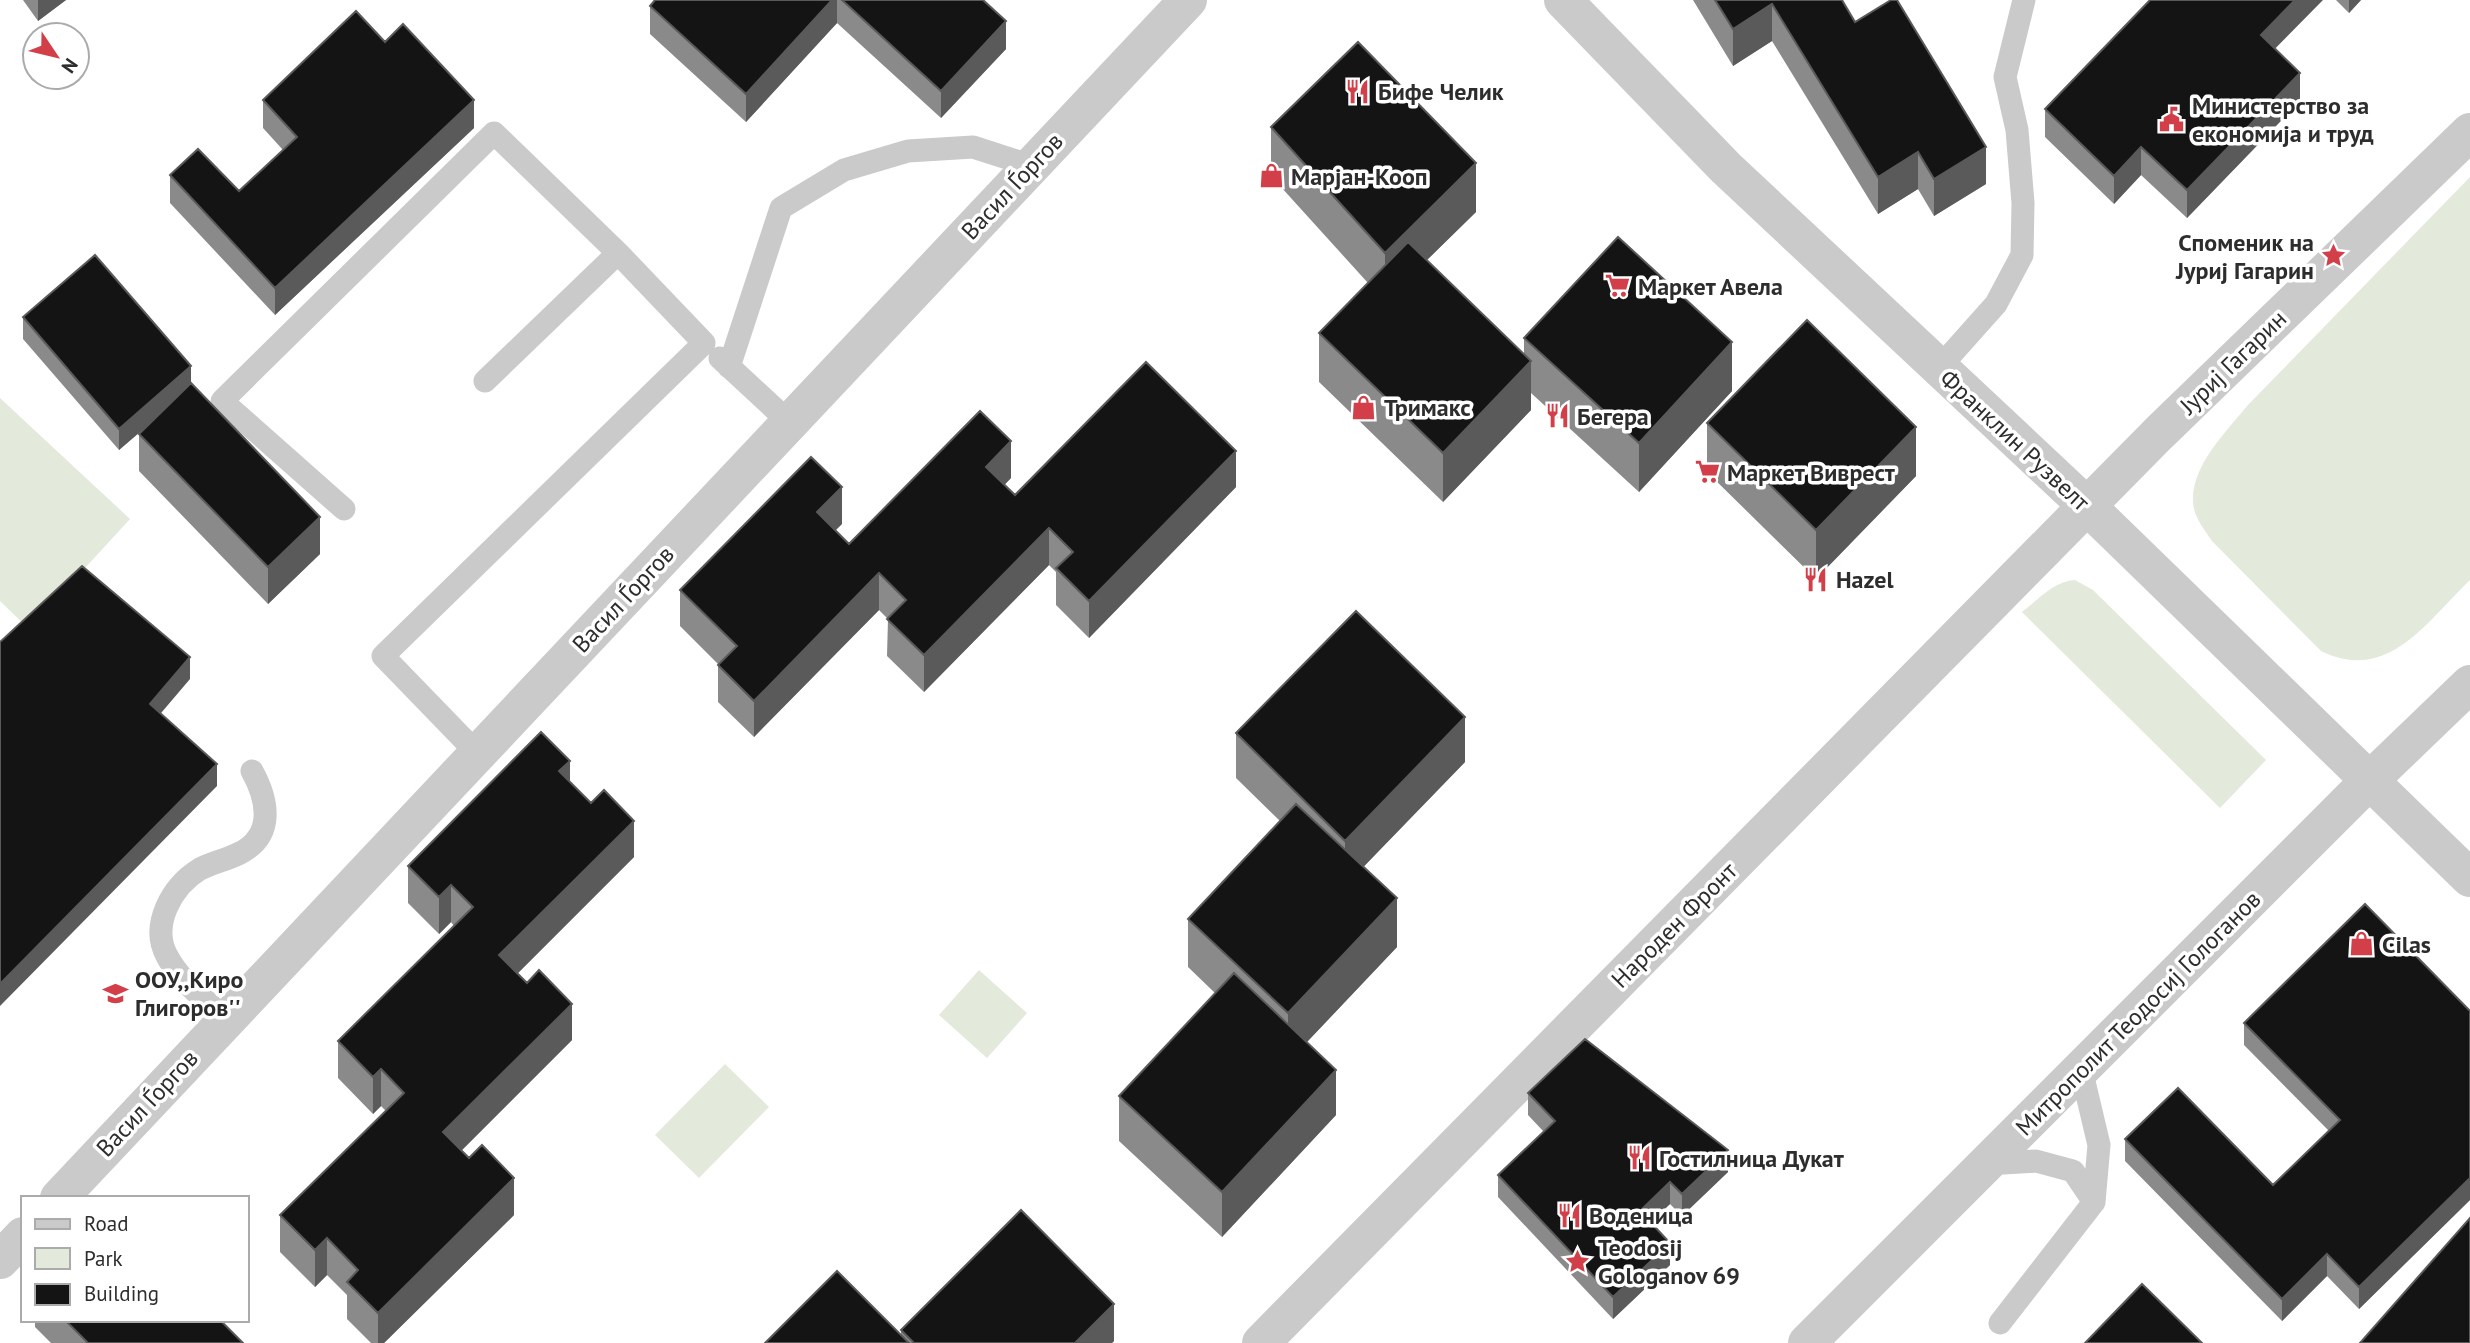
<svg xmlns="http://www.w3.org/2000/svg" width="2470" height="1343" viewBox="0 0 2470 1343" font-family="'PT Sans',sans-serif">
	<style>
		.green { fill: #e3e9db }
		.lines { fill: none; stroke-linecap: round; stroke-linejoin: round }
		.service { stroke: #cacaca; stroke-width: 23 }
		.minor { stroke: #cacaca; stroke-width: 38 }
		.tertiary { stroke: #cacaca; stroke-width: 38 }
		.wall { fill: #8a8a8a }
		.shaded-wall { fill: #5a5a5a }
		.building { fill: #141414; stroke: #5a5a5a; stroke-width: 2 }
		.labels { text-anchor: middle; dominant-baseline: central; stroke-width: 7; stroke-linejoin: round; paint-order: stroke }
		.poi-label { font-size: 24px; font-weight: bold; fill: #2d2d2d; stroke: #fff; text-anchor: start }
		.street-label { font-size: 24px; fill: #2d2d2d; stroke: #fff }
	</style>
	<rect width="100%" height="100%" fill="#fff"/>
	<!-- green -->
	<path class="green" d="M2470 177V580C2426 622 2388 684 2321 651L2212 541C2204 529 2193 516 2193 501 2192 465 2226 432 2247 406Z
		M0 398 130 519 29 629 0 601Z
		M2075 580 2093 590 2266 760 2220 808 2022 612C2038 600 2054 581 2075 580Z
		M979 970 1027 1013 987 1058 939 1015Z
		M725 1064 769 1107 699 1178 655 1135Z"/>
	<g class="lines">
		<!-- service -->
		<path class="service" d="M720 358 790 423
			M729 367 781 208 844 170 908 151 973 147 1032 166
			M1938 369 1996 304 2022 255 2023 203 2017 130 2005 77 2024 0
			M485 381 618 253
			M344 509 222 401 494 133 618 253 704 343 383 656 476 752
			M225 1019C206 1000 179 980 167 956 150 925 172 886 200 869 213 862 227 860 240 853 275 835 268 800 252 771
			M1986 1164 2036 1161 2073 1171 2094 1202
			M2000 1323 2094 1202 2099 1145 2081 1069"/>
		<!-- minor -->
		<path class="minor" d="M59 1198 1188 0
			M0 1260 23 1236
			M1261 1343 2158 434 2470 132"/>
		<!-- tertiary -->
		<path class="tertiary" d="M1563 0 1726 168 2087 506 2470 878
			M1807 1343 2369 781 2470 684"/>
	</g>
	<!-- wall -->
	<path class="wall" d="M23 0H66L38 21Z
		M655 0H983L1006 49 941 118 837 23 746 122 650 34V6Z
		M1693 0H1842L1855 22 1986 184 1934 216 1918 189 1878 214 1772 41 1733 66Z
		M2336 0H2361L2349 13Z
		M385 42 474 128 275 315 170 203V175L239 191 283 150 263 128V100Z
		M2275 49 2300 101 2187 218 2141 175 2114 204 2045 137V109Z
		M1271 127 1476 212 1427 260 1524 355V338L1732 391 1639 492 1531 393V410L1443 502 1319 382V333L1368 283 1271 176Z
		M23 317 191 384 320 554 268 604 139 471V434L147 426 119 450 23 339Z
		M1707 423 1916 476 1816 579 1707 472Z
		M1011 478 1004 485 1015 495 1236 487 1089 638 1056 605V572L1049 565 924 692 887 656 888 619 879 610 754 737 718 702V664L680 626V590L842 524 835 530 849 544Z
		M1236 733 1465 762 1363 867 1397 947 1307 1042 1336 1115 1222 1237 1119 1141V1096L1215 993 1188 967V919L1280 821 1236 778Z
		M570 782 634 857 517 974 572 1040 461 1151 514 1215 384 1343H371L347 1319V1295L327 1275 315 1287 280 1252V1215L386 1111 381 1106 373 1114 338 1078V1041L454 926 451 922 439 934 408 903V866Z
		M2470 1011V1200L2359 1309 2327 1276 2282 1321 2125 1161V1139L2273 1185 2329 1131 2244 1045V1023Z
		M1528 1093 1728 1172 1682 1216 1670 1204 1651 1222 1670 1265 1613 1319 1498 1197V1175L1544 1132 1528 1115Z
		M35 1320H220L243 1343H51L35 1327Z
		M901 1330 1114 1341 1112 1343H765L901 1335Z"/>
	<!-- shaded-wall -->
	<path class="shaded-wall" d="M38 0H66L38 21Z
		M832 0H837V23L746 122V94Z
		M2295 0H2323L2261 63V35Z
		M2349 0H2361L2349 13Z
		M1772 4V41L1733 66V29Z
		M1006 21V49L941 118V91Z
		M2300 73V101L2187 218V190Z
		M474 100V128L275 315V288Z
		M1986 147V184L1934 216V179Z
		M2141 147V175L2114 204V176Z
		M1918 152V189L1878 214V177Z
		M1476 163V212L1385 301V253Z
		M1732 342V391L1639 492V443Z
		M1531 361V410L1443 502V453Z
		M191 366V388L119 450V429Z
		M1916 427V476L1816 579V530Z
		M1011 441V478L986 504V467Z
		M1236 451V487L1089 638V601Z
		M842 487V524L817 549V512Z
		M320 517V554L268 604V567Z
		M1049 528V565L924 692V655Z
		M879 573V610L754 737V701Z
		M190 657V679L150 726V704Z
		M1465 717V762L1345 886V841Z
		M570 761V798L559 771Z
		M217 764V786L0 1006V984Z
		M634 821V857L499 992V955Z
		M451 885V922L439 934V897Z
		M1397 898V947L1288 1062V1013Z
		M572 1004V1040L443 1169V1132Z
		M381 1069V1106L373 1114V1077Z
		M1336 1070V1115L1222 1237V1192Z
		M1728 1150V1172L1682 1216V1194Z
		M514 1178V1215L384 1343H378V1313Z
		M2470 1178V1200L2359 1309V1287Z
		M1670 1182V1204L1640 1233V1211Z
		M327 1238V1275L315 1287V1250Z
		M1670 1243V1265L1613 1319V1297Z
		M2327 1254V1276L2282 1321V1299Z
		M1114 1304V1341L1112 1343H1075Z"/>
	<!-- building -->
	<path class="building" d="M655 0H832L746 94 650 6Z
		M842 0H983L1006 21 941 91Z
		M1715 0H1842L1855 22 1891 0H1897L1986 147 1934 179 1918 152 1878 177 1772 4 1733 29Z
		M2150 0H2295L2261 35 2300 73 2187 190 2141 147 2114 176 2045 109Z
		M356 11 385 42 403 24 474 100 275 288 170 175 198 149 239 191 297 137 263 100Z
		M1358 42 1476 163 1385 253 1271 127Z
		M1618 237 1732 342 1639 443 1524 338Z
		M1408 242 1531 361 1443 453 1319 333Z
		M95 255 191 366 119 429 23 317Z
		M1807 320 1916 427 1816 530 1707 423Z
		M1146 362 1236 451 1089 601 1056 568 1073 552 1049 528 924 655 887 619 906 600 879 573 754 701 718 665 737 646 680 590 811 457 842 487 817 512 849 544 980 411 1011 441 986 467 1015 495Z
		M191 383 320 517 268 567 139 434Z
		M82 566 190 657 150 704 217 764 0 984V642Z
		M1356 611 1465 717 1345 841 1236 733Z
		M541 732 570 761 559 771 591 803 604 790 634 821 499 955 527 983 539 970 572 1004 443 1132 469 1158 482 1145 514 1178 378 1313 347 1282 358 1270 327 1238 315 1250 280 1215 404 1093 381 1069 373 1077 338 1041 473 907 451 885 439 897 408 866Z
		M1296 804 1397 898 1288 1013 1188 919Z
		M2365 904 2470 1011V1178L2359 1287 2327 1254 2282 1299 2125 1139 2178 1088 2273 1185 2340 1120 2244 1023Z
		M1234 973 1336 1070 1222 1192 1119 1096Z
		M1585 1039 1728 1150 1682 1194 1670 1182 1640 1211 1670 1243 1613 1297 1498 1175 1555 1121 1528 1093Z
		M1021 1210 1114 1304 1075 1343H914L901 1330Z
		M2470 1218V1343H2360Z
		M837 1271 909 1343H765Z
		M2142 1284 2202 1343H2085Z
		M65 1320H220L243 1343H88Z"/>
	<!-- icons -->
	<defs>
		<symbol id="restaurant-bare" viewBox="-9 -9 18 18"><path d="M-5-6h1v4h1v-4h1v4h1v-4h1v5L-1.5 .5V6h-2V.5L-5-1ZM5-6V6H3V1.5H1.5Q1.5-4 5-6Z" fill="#d33f48" stroke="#fff" stroke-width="2.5" paint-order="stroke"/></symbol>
		<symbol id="civic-bare" viewBox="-9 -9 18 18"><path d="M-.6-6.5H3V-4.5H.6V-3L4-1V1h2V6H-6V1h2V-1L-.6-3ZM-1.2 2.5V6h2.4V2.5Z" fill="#d33f48" stroke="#fff" stroke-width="2.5" paint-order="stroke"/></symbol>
		<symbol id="shop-bare" viewBox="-9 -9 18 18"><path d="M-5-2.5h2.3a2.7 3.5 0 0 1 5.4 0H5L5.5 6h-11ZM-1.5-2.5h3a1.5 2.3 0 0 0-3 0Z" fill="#d33f48" stroke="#fff" stroke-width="2.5" paint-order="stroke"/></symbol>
		<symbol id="sight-bare" viewBox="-9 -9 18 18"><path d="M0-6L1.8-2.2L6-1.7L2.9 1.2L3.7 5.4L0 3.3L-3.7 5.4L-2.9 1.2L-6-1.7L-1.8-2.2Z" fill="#d33f48" stroke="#fff" stroke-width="2.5" paint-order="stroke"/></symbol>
		<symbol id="supermarket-bare" viewBox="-9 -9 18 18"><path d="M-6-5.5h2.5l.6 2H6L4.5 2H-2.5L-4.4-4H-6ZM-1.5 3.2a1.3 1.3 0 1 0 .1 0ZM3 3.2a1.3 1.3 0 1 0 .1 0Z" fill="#d33f48" stroke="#fff" stroke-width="2.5" paint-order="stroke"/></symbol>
		<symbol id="school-bare" viewBox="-9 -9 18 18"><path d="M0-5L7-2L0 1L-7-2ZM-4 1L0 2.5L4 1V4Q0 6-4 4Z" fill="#d33f48" stroke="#fff" stroke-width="2.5" paint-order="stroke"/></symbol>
	</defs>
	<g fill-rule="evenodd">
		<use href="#restaurant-bare" x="1340" y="74" width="35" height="35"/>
		<use href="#civic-bare" x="2154" y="102" width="35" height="35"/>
		<use href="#shop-bare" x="1254" y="158" width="35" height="35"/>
		<use href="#sight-bare" x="2316" y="238" width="35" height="35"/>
		<use href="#supermarket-bare" x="1600" y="268" width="35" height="35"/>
		<use href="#shop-bare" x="1346" y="390" width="35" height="35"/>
		<use href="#restaurant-bare" x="1540" y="398" width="35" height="35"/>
		<use href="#supermarket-bare" x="1690" y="454" width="35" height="35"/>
		<use href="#restaurant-bare" x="1798" y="562" width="35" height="35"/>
		<use href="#shop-bare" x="2344" y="926" width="35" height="35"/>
		<use href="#school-bare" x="98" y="976" width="35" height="35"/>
		<use href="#restaurant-bare" x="1622" y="1140" width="35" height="35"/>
		<use href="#restaurant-bare" x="1552" y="1198" width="35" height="35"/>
		<use href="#sight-bare" x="1560" y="1244" width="35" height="35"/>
	</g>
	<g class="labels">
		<!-- poi labels -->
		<g class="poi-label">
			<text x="1378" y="91">Бифе Челик</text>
			<text x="2192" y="105">Министерство за<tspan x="2192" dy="28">економија и труд</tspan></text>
			<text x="1291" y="176">Марјан-Кооп</text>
			<text x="2314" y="242" text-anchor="end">Споменик на<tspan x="2314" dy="28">Јуриј Гагарин</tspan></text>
			<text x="1638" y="286">Маркет Авела</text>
			<text x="1384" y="407">Тримакс</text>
			<text x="1577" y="416">Бегера</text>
			<text x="1727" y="472">Маркет Виврест</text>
			<text x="1836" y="579">Hazel</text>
			<text x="2382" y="944">Cilas</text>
			<text x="135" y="979">ООУ,,Киро<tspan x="135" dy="28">Глигоров''</tspan></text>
			<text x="1659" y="1158">Гостилница Дукат</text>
			<text x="1589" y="1215">Воденица</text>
			<text x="1598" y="1247">Teodosij<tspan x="1598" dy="28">Gologanov 69</tspan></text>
		</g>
		<!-- street labels -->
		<g class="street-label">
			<text transform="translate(1012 186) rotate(-47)">Васил Ѓоргов</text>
			<text transform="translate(2233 362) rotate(-44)">Јуриј Гагарин</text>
			<text transform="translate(2015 440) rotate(43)">Франклин Рузвелт</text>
			<text transform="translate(623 599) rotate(-47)">Васил Ѓоргов</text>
			<text transform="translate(1674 925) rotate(-45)">Народен Фронт</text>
			<text transform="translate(2138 1013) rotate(-45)">Митрополит Теодосиј Гологанов</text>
			<text transform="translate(147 1103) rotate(-47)">Васил Ѓоргов</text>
		</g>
	</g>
	<!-- legend -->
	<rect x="21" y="1196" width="228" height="126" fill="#ffffff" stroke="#ababab" stroke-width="2"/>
	<rect x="35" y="1219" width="35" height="10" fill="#cacaca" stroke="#ababab" stroke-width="2"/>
	<text x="84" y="1231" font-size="21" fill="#2d2d2d">Road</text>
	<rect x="35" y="1248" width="35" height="21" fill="#e3e9db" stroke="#ababab" stroke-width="2"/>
	<text x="84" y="1266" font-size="21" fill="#2d2d2d">Park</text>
	<rect x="35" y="1284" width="35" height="21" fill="#141414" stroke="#ababab" stroke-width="2"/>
	<text x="84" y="1301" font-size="21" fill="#2d2d2d">Building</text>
	<!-- north arrow -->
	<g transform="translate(56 56) rotate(125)"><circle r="33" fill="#ffffff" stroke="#ababab" stroke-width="2"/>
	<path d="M0-5L12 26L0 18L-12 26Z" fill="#d33f48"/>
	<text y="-10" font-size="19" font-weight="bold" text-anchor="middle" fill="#2d2d2d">N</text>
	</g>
</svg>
